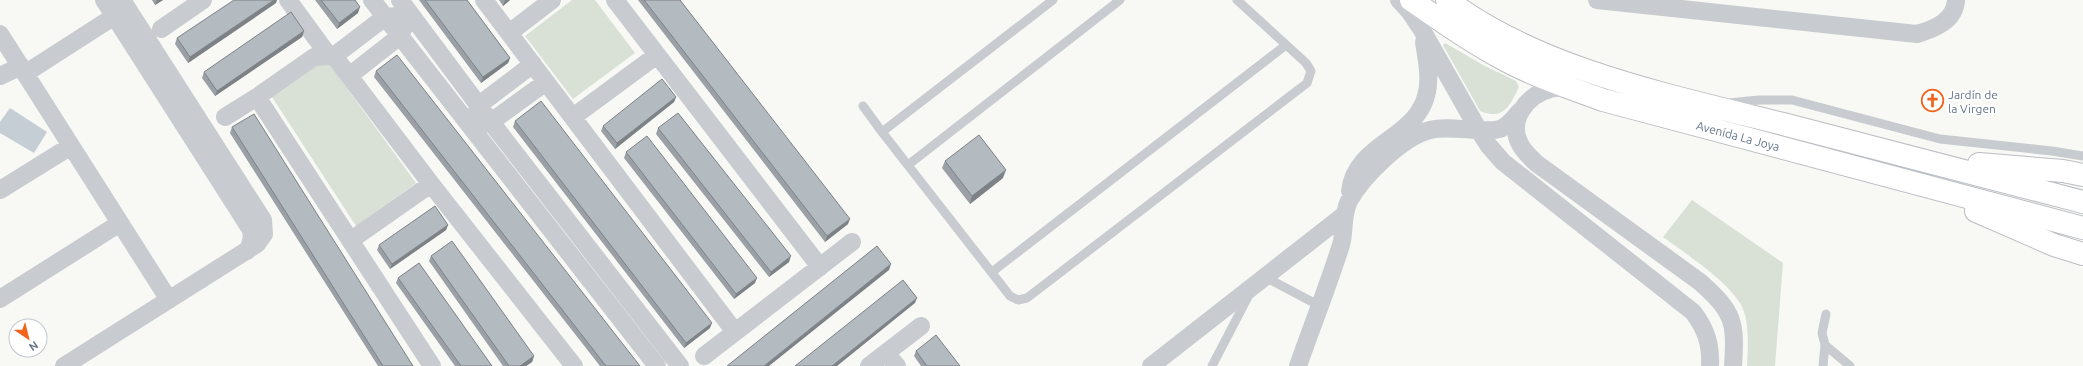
<svg xmlns="http://www.w3.org/2000/svg" width="2083" height="366" viewBox="0 0 2083 366" font-family="Ubuntu,sans-serif">
	<style>
		.green { fill: #d9e1d6 }
		.water { fill: #c4ced4 }
		.lines { fill: none; stroke-linecap: round; stroke-linejoin: round }
		.primary-casing { stroke: #bbbec3; stroke-width: 24 }
		.service { stroke: #c8cbcf; stroke-width: 9 }
		.minor { stroke: #c8cbcf; stroke-width: 18 }
		.primary { stroke: #fff; stroke-width: 22 }
		.wall { fill: #9aa0a5 }
		.shaded-wall { fill: #7d8286 }
		.building { fill: #b3bac0; stroke: #7d8286 }
		.labels { text-anchor: middle; dominant-baseline: central; stroke-width: 4; stroke-linejoin: round; paint-order: stroke }
		.poi-label { font-size: 12px; fill: #657589; stroke: #fff; text-anchor: start }
		.street-label { font-size: 12px; fill: #657589; stroke: #fff }
	</style>
	<rect width="100%" height="100%" fill="#f8f8f5"/>
	<!-- green -->
	<path class="green" d="M572 0H595L635 53 573 99 525 36Z
		M1445 43 1485 66 1516 81 1519 87C1510 105 1504 121 1480 111L1443 45Z
		M319 64 330 65 416 183 356 226 272 97Z
		M1692 200 1783 263 1775 366H1747C1748 348 1750 319 1740 303 1725 279 1686 254 1663 237Z"/>
	<!-- water -->
	<path class="water" d="M10 108 47 132 34 153 0 133V122Z"/>
	<g class="lines">
		<defs>
			<path id="primary" d="M1411 0C1439 19 1466 39 1496 55 1529 74 1567 87 1603 100L2083 228
				M1447 0C1540 70 1672 96 1783 124 1883 150 1983 176 2083 202
				M1979 164 2063 171 2083 175
				M1976 211 2054 245 2083 254"/>
		</defs>
		<!-- primary casing -->
		<use href="#primary" class="primary-casing"/>
		<!-- service -->
		<path class="service" d="M1053 0 882 132 1010 296 1018 300 1027 298 1307 83 1311 71 1306 63 1237 0
			M1729 103 1759 100H1792L1940 139 2052 151 2083 156
			M863 106 882 132
			M908 165 1120 0
			M992 272 1286 45
			M1265 277 1320 306
			M1825 345 1850 366
			M1212 366 1250 293
			M1823 366 1825 345 1822 333 1826 314"/>
		<!-- minor -->
		<path class="minor" d="M104 0 251 230C253 238 251 244 247 251
			M288 0 329 56H334L431 184 574 366
			M372 0 657 366
			M400 0 491 122 680 366
			M484 0 735 332
			M615 0 820 267
			M1399 0 1410 12 1422 30 1478 129 1489 146 1503 162 1693 312C1706 329 1711 344 1710 366
			M1597 0 1917 34C1934 29 1955 21 1956 0
			M161 29 203 0
			M509 33 552 0
			M0 34 169 300
			M329 56 314 57 257 97 432 366
			M334 56 385 17 398 16
			M26 73 124 10
			M0 76 21 66
			M349 76 400 36 405 25
			M1568 88C1562 88 1555 87 1550 89 1527 95 1507 121 1520 144 1524 152 1530 157 1536 163L1700 282C1734 312 1736 322 1733 366
			M475 116 479 105 533 64
			M225 117 257 97
			M573 117 657 55
			M480 125 491 122 546 82
			M0 190 71 146
			M1350 191C1355 146 1409 140 1424 102 1432 83 1427 61 1424 42
			M351 240 431 184
			M0 299 120 223
			M886 353 897 366
			M704 356 852 242
			M64 366 257 244 264 234 263 220 122 0
			M869 366 921 326
			M1151 366 1344 215
			M1298 366C1312 326 1328 286 1341 245 1345 231 1342 215 1349 201 1362 177 1402 137 1430 130 1451 124 1490 136 1504 127 1510 123 1515 117 1519 112"/>
		<!-- primary -->
		<use href="#primary" class="primary"/>
	</g>
	<!-- wall -->
	<path class="wall" d="M152 0H163L155 5Z
		M315 0H355L358 13 337 29Z
		M419 0H467L510 58 508 63 481 83Z
		M499 0H510L503 6Z
		M638 0H680L848 224 825 242Z
		M276 3 188 63 175 44 177 38Z
		M304 31 302 37 215 96 202 78 204 72Z
		M376 71 640 366H600L374 77Z
		M676 97 674 102 615 149 601 131 603 126Z
		M515 121 710 328 684 348 513 127Z
		M232 127 413 366H378L230 133Z
		M658 128 789 262 769 277 656 134Z
		M626 152 755 283 734 299 624 158Z
		M945 161 1003 178 970 204 942 168Z
		M448 225 446 230 390 269 377 250 379 245Z
		M431 256 534 356 532 362 526 366H503L429 261Z
		M398 278 492 366H455L396 283Z
		M916 351 960 366H921L914 356Z"/>
	<!-- shaded-wall -->
	<path class="shaded-wall" d="M157 0H163L155 5Z
		M274 0H277L276 3 188 63 190 57Z
		M505 0H510L503 6Z
		M360 7 358 13 337 29 339 23Z
		M304 31 302 37 215 96 217 91Z
		M510 58 508 63 481 83 483 77Z
		M676 97 674 102 615 149 617 143Z
		M1006 170 1003 178 970 204 972 196Z
		M850 219 848 224 825 242 827 236Z
		M448 225 446 230 390 269 392 264Z
		M791 256 789 262 769 277 771 272Z
		M891 264 889 270 769 366H764Z
		M757 278 755 283 734 299 736 294Z
		M917 298 915 303 837 366H832Z
		M712 323 710 328 684 348 686 343Z
		M534 356 532 362 526 366H520Z"/>
	<!-- building -->
	<path class="building" d="M234 0H274L190 57 177 38Z
		M321 0H355L360 7 339 23Z
		M425 0H467L510 58 483 77Z
		M644 0H680L850 219 827 236Z
		M291 12 304 31 217 91 204 72Z
		M397 55 640 366H606L376 71Z
		M662 79 676 97 617 143 603 126Z
		M541 101 712 323 686 343 515 121Z
		M678 113 791 256 771 272 658 128Z
		M254 114 413 366H383L232 127Z
		M979 135 1006 170 972 196 945 161Z
		M647 136 757 278 736 294 626 152Z
		M435 206 448 225 392 264 379 245Z
		M452 241 534 356 520 366H509L431 256Z
		M877 246 891 264 764 366H727Z
		M419 263 492 366H461L398 278Z
		M903 280 917 298 832 366H795Z
		M936 335 960 366H927L916 351Z"/>
	<!-- icons -->
	<defs>
		<symbol id="church-ring" viewBox="-11 -11 22 22"><circle r="9.5" fill="#fff" stroke="#f2631b" stroke-width="1.5"/><path d="M-1.2-6h2.4v3.5h3.3v2.4h-3.3V6h-2.4V-.1h-3.3v-2.4h3.3Z" fill="#f2631b"/></symbol>
	</defs>
	<g fill-rule="evenodd">
		<use href="#church-ring" x="1920" y="88" width="25" height="25"/>
	</g>
	<g class="labels">
		<!-- poi labels -->
		<g class="poi-label">
			<text x="1948" y="94">Jardín de<tspan x="1948" dy="14">la Virgen</tspan></text>
		</g>
		<!-- street labels -->
		<g class="street-label">
			<text transform="translate(1738 136) rotate(15)">Avenida La Joya</text>
		</g>
	</g>
	<!-- north arrow -->
	<g transform="translate(28 338) rotate(145)"><circle r="19" fill="#ffffff" stroke="#c1c8d0"/>
	<path d="M0-3L7 15L0 10L-7 15Z" fill="#f2631b"/>
	<text y="-6" font-size="11" font-weight="bold" text-anchor="middle" fill="#657589">N</text>
	</g>
</svg>
